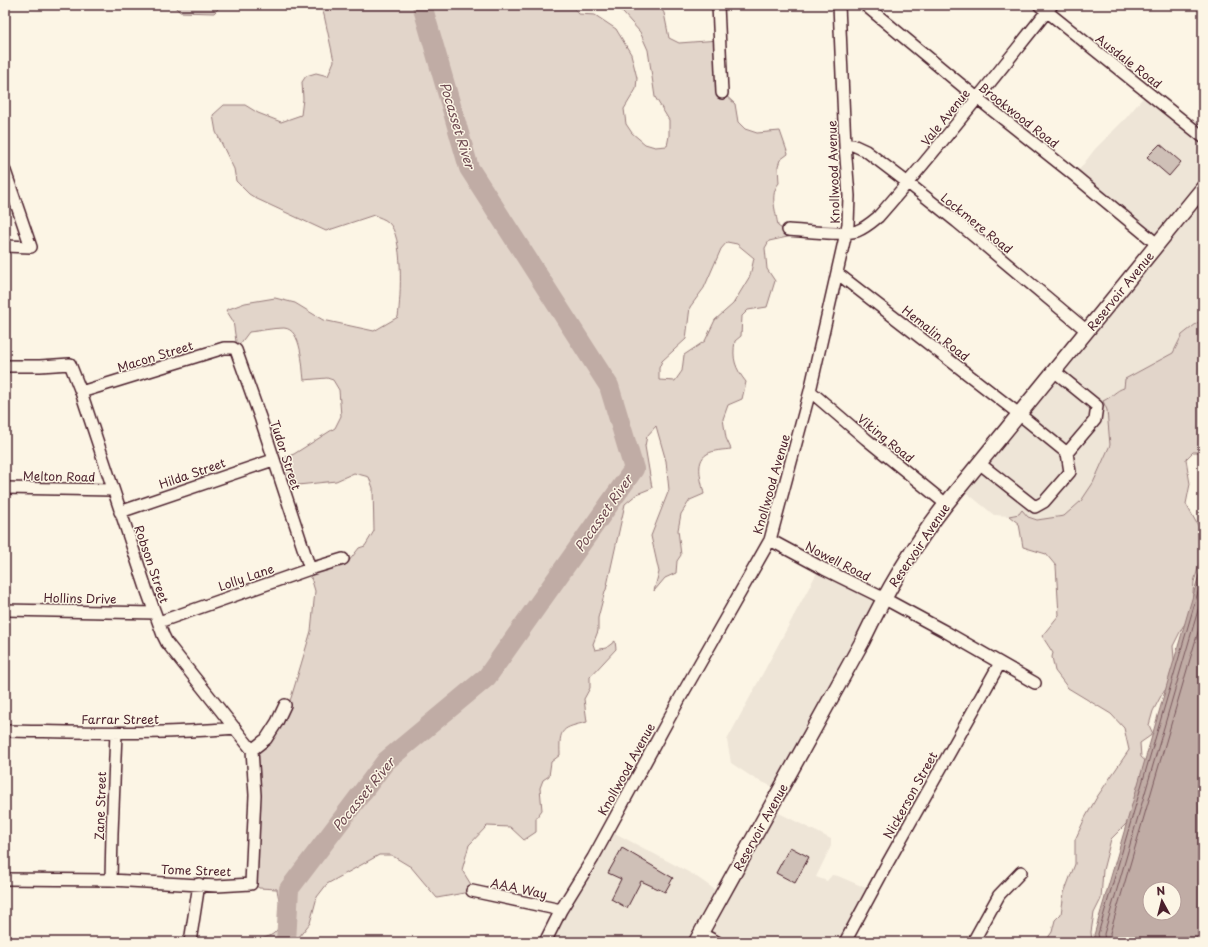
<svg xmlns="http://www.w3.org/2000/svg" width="1208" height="947" viewBox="0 0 1208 947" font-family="'Playpen Sans',sans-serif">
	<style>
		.built { fill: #eee5d7 }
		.green { fill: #e2d5ca; stroke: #967a7a; fill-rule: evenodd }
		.water { fill: #c0aca5; stroke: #917474; fill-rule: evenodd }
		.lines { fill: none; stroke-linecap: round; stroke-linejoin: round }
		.shore { stroke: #79575c; stroke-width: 1 }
		.river { stroke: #c0aca5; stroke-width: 20 }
		.building { fill: #cfc0b7; stroke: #4a1f2b }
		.minor-casing { stroke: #4a1f2b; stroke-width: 14 }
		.major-casing { stroke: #4a1f2b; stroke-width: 17 }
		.minor { stroke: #fcf5e5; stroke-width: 11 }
		.major { stroke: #fcf5e5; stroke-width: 14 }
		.labels { text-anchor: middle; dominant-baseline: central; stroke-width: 3; stroke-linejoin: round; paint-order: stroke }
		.street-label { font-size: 12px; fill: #4a1f2b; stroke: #fcf5e5 }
		.water-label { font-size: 13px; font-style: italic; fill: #6d4950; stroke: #fcf5e5 }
	</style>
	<rect width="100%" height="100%" fill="#fcf5e5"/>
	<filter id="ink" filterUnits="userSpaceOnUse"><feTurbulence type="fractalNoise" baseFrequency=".025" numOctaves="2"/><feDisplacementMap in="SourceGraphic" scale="8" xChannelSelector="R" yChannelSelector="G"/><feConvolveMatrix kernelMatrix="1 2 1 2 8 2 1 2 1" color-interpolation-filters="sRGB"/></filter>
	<g filter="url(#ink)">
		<!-- built -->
		<path class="built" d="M1147 93 1203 137V317L1201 320 1182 335 1173 353 1125 379 1124 388 1118 390 1110 398 1107 410 1110 445 1093 483 1081 501 1064 516 1037 520 1028 517 1022 510 1019 514 1009 516 994 515 961 488 1155 248 1076 174 1095 149 1126 118Z
			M820 567 883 597 778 789 755 779 731 763 727 740Z
			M771 809 831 839V846L816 877 827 881 832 875 838 876 873 891 845 942H544L611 831 694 875 721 894Z"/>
		<!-- green -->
		<path class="green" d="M173 5H222L214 13 180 12Z
			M320 5H571L579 14 595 15 616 29 631 54 637 78 636 89 624 109 626 124 632 133 645 144 655 147 667 146 669 136V120L655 97 648 50 640 32 616 5H660L661 8 664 13 669 38 679 43 719 40 722 92 735 104 738 122 745 129 757 133 780 131 788 154 780 160 778 166 779 183C769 195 776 211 778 226L792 236 769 241 765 248 767 269 775 281 767 307 748 310 742 316 741 336 735 341C732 359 735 368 746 382L742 399 728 405 723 419 726 438 731 449C724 450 713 450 707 454 694 462 702 482 704 494L690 500 681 514 678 530 681 555 677 561 676 573 665 578 654 591 659 572 651 536 669 490 666 461 656 426 647 436 645 446 652 488 637 494 625 504 606 590 605 591 598 618V631L593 644 595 650 606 648 615 641 616 649 590 677V688L584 699 587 722C562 728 559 728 560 755L551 762 549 776 543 780 540 788 542 810 536 818V832L524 840 510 827 487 826 469 845 462 870 475 891 437 898 411 867 391 855H379L327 884 317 897 310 923 295 942H258V940C263 938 269 937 273 934 287 923 279 904 277 889L259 888 251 882 255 755 278 725 291 698 311 631 315 591 310 574 314 572 349 561 359 548 365 546 374 531 373 488 369 477 354 473 336 481 298 485 285 490 275 461 294 454 335 428 341 416 339 390 333 380 327 378 304 380C302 366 302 329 284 328 272 328 260 331 249 332L237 348 233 321 226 310 245 303 275 298 295 303 323 320 374 331 398 317C401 296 404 236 388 222 385 219 378 217 374 215L326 231 257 199 249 194 236 181 234 169 216 132 213 115 224 105H245L258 113 281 122 301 115 303 99 302 82 306 76 316 73 328 76 334 61 324 15ZM727 242 737 244 754 258 750 276 733 304 715 320 705 341 684 355 682 371 675 381 659 380V368L662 361 686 339 690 307 704 288 721 249Z
			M1203 317V452H1193L1186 459 1190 484 1186 504 1201 531 1203 538V551L1194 582 1191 615 1182 628 1173 646 1175 671 1171 683 1162 694 1153 711 1149 725 1153 734 1140 743 1141 757 1150 765 1138 806 1126 824 1111 839 1103 870 1101 899 1094 913 1091 932 1092 942H1045L1052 932 1055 920 1061 914 1064 893 1075 864V840L1085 818 1097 797 1129 750 1124 728 1111 714 1068 688 1055 671 1052 657 1053 653 1042 636 1059 615 1056 566 1046 554 1023 547 1019 524 1009 516 1019 514 1022 510 1028 517 1037 520 1064 516 1081 501 1093 483 1110 445 1107 410 1103 401C1112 397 1116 390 1124 388L1125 379 1173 353 1182 335 1201 320Z"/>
		<!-- water -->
		<path class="water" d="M1203 561V942H1097L1094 935ZM1150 889H1174V913H1150Z"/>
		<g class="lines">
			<!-- shore -->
			<path class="shore" d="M1100 942 1098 934 1203 575
				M1105 942 1104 934 1203 593
				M1111 942 1110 933 1203 615"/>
			<!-- river -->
			<path class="river" d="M286 942 289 889 386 761 487 677 634 469 609 386 469 168 422 5"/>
		</g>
		<!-- building -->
		<path class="building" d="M1160 144 1181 162 1169 176 1147 157Z
			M790 847 809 857 795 883 776 873Z
			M622 848 673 878 665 892 641 881 627 908 611 899 621 879 608 873Z"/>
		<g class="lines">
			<defs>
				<path id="minor" d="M718 5 722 93
					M865 5 977 98 1069 171 1157 244
					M1039 5 1203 137
					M845 145H853L866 151 908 183 957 222 1087 331
					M5 171 31 247 5 246
					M788 230C807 231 840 236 857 231 865 228 872 222 878 217 939 148 995 76 1052 5
					M837 273 1019 414 1067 453 1070 472 1044 502 1035 507 979 463
					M5 366H40L70 364 81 392 147 591 163 635 167 643 252 750
					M1054 371 1097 406 1095 420 1067 453
					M810 391 866 439 946 504
					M81 392 224 348H233L236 350 261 420 310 569
					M5 488 113 490
					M120 512 273 460
					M770 540 824 569 885 599 946 632 1035 683
					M5 610 155 613
					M159 622 310 569 343 559
					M5 731C82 732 159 735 235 728
					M252 750 266 739 277 722 285 705
					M5 879 111 880 217 886 251 884 255 795 252 750
					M111 880 112 833 116 733
					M472 891 561 910
					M700 933 717 942
					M190 942 199 884
					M545 942 561 910 593 858 679 700 770 540 810 391 848 224 849 196 845 145 839 5
					M845 942 887 864 1000 663
					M973 942 999 895 1021 872"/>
				<path id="major" d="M696 942 862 642C885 594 913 546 946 504L1203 188"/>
			</defs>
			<!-- minor casing -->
			<use href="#minor" class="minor-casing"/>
			<!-- major casing -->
			<use href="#major" class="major-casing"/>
			<!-- minor -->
			<use href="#minor" class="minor"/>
			<!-- major -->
			<use href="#major" class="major"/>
		</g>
	</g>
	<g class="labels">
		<!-- street labels -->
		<g class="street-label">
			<text transform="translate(1129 61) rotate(38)">Ausdale Road</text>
			<text transform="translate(1019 115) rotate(38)">Brookwood Road</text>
			<text transform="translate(945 117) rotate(-51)">Vale Avenue</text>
			<text transform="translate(833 172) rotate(-92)">Knollwood Avenue</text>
			<text transform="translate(977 223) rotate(39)">Lockmere Road</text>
			<text transform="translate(1120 291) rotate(-51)">Reservoir Avenue</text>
			<text transform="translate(936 333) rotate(38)">Hemalin Road</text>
			<text transform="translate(155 356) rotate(-17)">Macon Street</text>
			<text transform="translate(886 438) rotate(39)">Viking Road</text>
			<text transform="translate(286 455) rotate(72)">Tudor Street</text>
			<text transform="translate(192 473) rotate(-19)">Hilda Street</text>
			<text transform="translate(59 476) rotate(1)">Melton Road</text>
			<text transform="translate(771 484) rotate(-74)">Knollwood Avenue</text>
			<text transform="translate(919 545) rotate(-56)">Reservoir Avenue</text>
			<text transform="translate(838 561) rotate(27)">Nowell Road</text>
			<text transform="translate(152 564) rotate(71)">Robson Street</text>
			<text transform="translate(246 577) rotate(-19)">Lolly Lane</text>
			<text transform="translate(80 598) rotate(1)">Hollins Drive</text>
			<text x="120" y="719">Farrar Street</text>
			<text transform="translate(626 769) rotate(-61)">Knollwood Avenue</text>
			<text transform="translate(910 795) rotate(-61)">Nickerson Street</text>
			<text transform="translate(100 806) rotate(-88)">Zane Street</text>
			<text transform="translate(760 827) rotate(-61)">Reservoir Avenue</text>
			<text transform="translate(196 870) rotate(2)">Tome Street</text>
			<text transform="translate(519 888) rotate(12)">AAA Way</text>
		</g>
		<!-- water labels -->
		<g class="water-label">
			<text transform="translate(458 125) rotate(73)">Pocasset River</text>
			<text transform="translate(603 513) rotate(-55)">Pocasset River</text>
			<text transform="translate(363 794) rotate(-51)">Pocasset River</text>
		</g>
	</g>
	<!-- margin -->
	<rect width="1208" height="947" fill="none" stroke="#fcf5e5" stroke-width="20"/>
	<rect x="10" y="10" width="1188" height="927" fill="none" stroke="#4a1f2b" stroke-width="1.5" filter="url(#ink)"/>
	<!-- north arrow -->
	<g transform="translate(1162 901) rotate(353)"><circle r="19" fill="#fcf5e5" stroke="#b59f9b"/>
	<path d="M0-3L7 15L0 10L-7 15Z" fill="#4a1f2b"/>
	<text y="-6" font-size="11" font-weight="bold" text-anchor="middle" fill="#4a1f2b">N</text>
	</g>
</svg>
